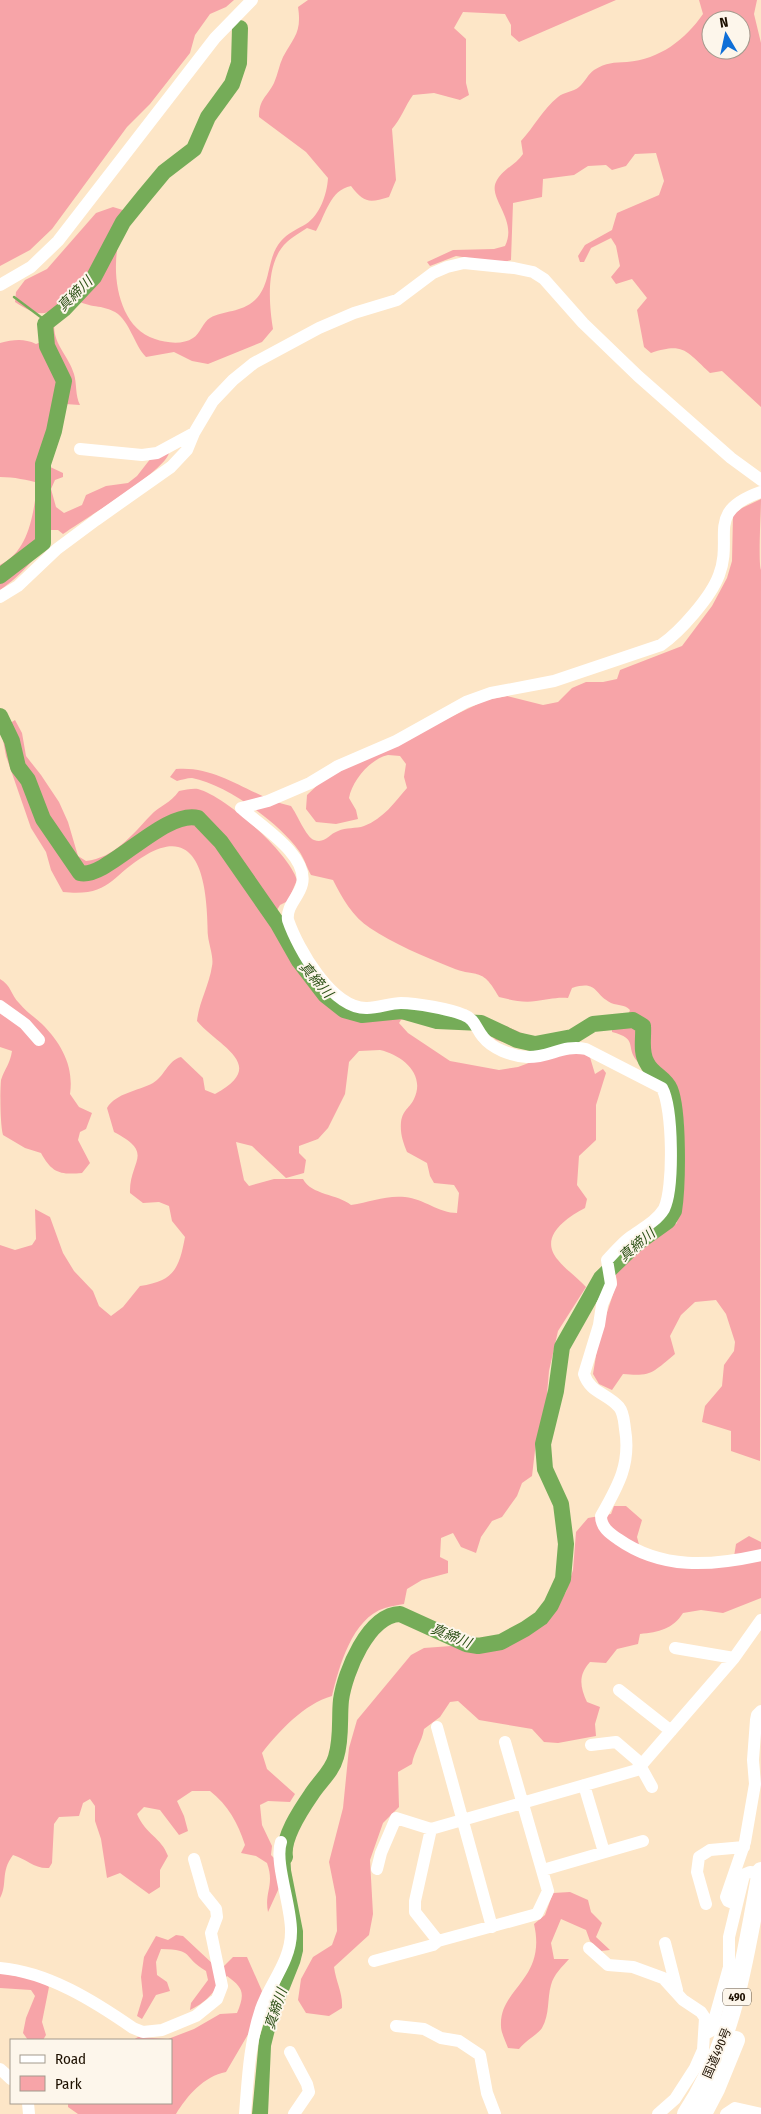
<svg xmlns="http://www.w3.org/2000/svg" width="761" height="2114" viewBox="0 0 761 2114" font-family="'Fira Sans Condensed','Noto Sans JP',sans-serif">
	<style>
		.green { fill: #f7a4a8; fill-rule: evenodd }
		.water { fill: #75ac58 }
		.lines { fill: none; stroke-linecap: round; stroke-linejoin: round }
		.stream { stroke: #75ac58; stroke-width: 2.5 }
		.river { stroke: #75ac58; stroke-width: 16 }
		.minor { stroke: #fff; stroke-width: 12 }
		.highway { stroke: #fff; stroke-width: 18 }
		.labels { text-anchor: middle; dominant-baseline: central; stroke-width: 4; stroke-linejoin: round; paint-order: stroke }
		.shield { fill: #fdf6eb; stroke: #605546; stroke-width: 1 }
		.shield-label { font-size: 11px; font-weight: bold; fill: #1d1000 }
		.street-label { font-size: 12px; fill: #1d1000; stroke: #fdf6eb }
		.water-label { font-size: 14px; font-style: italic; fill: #2c5016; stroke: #fdf6eb }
	</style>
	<rect width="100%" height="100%" fill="#fde6c7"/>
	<!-- green -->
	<path class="green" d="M0 0H234L226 7 210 14 195 35 190 53 150 104 127 127 52 229 30 250 0 266Z
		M308 0H616L519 42 511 35V25L505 14 463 12 454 28 466 39V83L469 95 460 100 434 93 413 95C405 106 401 119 392 129L396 180 389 197C369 203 364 203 351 186 330 190 326 214 316 231L307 228C300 233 292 237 287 242 265 262 269 304 273 329L262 342 208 364 192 361 174 352 146 357C134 345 130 321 115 312 98 303 89 310 71 296 48 315 43 320 15 302L16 292 25 280 47 269 96 213 113 207 126 211C122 228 116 247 116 264 115 292 125 330 155 339 166 343 183 345 193 338 200 334 203 322 210 318 224 310 241 313 255 300 272 284 266 258 281 241 287 234 297 229 306 224 320 215 327 194 328 178L306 152 259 117C259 99 267 97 274 83 278 74 279 65 283 57 294 37 302 32 298 7Z
		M699 0H757L754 14 761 43V407L722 371 710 373C686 351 684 342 651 353L644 347 637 310 647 298 632 279 616 284 611 277 620 266 616 246 611 238 591 248 584 262H580L578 256 585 245 612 230 617 213 659 195 664 181 656 153 635 154 626 166 612 170 606 165 588 166 574 175 543 179 542 197 513 203 511 260 501 263 456 256 430 266 427 262 453 250 494 249 505 246C518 220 488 199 496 182 502 169 516 165 523 154L521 141C534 127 543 109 558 97 564 92 573 92 579 87 585 82 588 74 594 70 607 62 613 63 627 62 660 59 685 40 703 14ZM711 20H741V50H711Z
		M55 319C50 342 68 354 74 374 77 384 75 395 80 405L65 404 52 428 46 465 63 473V477L55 480 51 489 56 507 64 513 82 505 86 495 106 486 128 483 137 476 151 458 169 453C165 471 83 520 63 534L58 530H51C41 553 21 576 0 590V565C29 551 33 515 37 487L40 483C26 480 15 477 0 477V343C13 340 23 338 36 344L46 340C46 331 47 324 55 319Z
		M761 499C761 512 758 563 761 570L760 1461 731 1451V1431L702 1422 705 1406 722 1386 724 1365 734 1351 735 1342 726 1314 716 1300 695 1302 681 1315 670 1336 675 1354C653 1372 652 1377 623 1374L612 1390 599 1384 593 1374 599 1337 617 1282 615 1270 628 1257 677 1223C682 1194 690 1113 676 1089 673 1085 669 1081 666 1077 659 1068 645 1070 637 1061 625 1047 639 1039 612 1032V1025L625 1023 630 1010C624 1004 619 1006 611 1003 593 994 598 980 572 988L568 998C555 997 547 1000 536 1001 523 1003 511 1000 499 997 481 965 478 979 450 967 425 957 392 943 370 928 353 917 342 898 333 880L311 875C307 868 304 858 299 851 279 823 226 784 192 778 187 778 181 780 177 781L170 777 176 769C219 765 251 797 291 806 297 814 306 837 314 840 325 844 329 834 338 831 346 827 356 829 364 826 383 819 395 802 407 788L404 777 406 764 400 756C397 756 392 755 388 755 370 759 352 781 349 798L356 810 358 819 336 824 316 822 306 809 307 795 326 777 486 700 507 696 543 705 558 702 572 688 586 682H603L617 679 620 670 682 646 712 606 727 578 732 561 733 515 742 508Z
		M15 720 22 733 26 756 41 775 59 802 68 822 78 856 86 861C114 858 132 835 150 816 160 805 170 804 179 791 185 790 193 788 198 789 227 797 289 853 297 880L288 901 280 905 277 910 280 920 309 968 322 996 346 1016 363 1020H381L406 1007 461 1017 473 1030 442 1027 409 1018 401 1020 399 1023 408 1033 450 1061 499 1070 518 1067 534 1061 537 1051 496 1040 486 1030 488 1023 506 1026 531 1037 554 1036 576 1040 589 1054 595 1074 603 1069 606 1073 596 1105V1140L579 1156 577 1185 587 1199 585 1208C566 1218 538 1237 558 1260 566 1270 577 1277 586 1287L558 1331 549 1371 546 1406 536 1442 532 1476 522 1483 517 1496 502 1517 492 1521 481 1537 476 1553 461 1547 453 1533 441 1538 440 1557 448 1561V1573L422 1580 407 1589 404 1604C398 1605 391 1606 385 1608 352 1618 339 1667 332 1696 304 1704 279 1731 262 1753L267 1769 295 1794 290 1802 268 1801 260 1805 262 1825 272 1846 271 1855 280 1864 279 1888 268 1912C264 1892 275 1885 267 1863L256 1856 241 1853 245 1845C238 1823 228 1805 210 1791H192L177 1801 184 1816 188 1831 179 1835 160 1810 144 1807 137 1814C146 1835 161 1837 168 1856L160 1870V1887L149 1894 120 1873 107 1878 101 1839 95 1821V1806L90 1799 83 1803 79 1816 59 1817 54 1824 52 1863 49 1868C34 1869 27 1859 13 1855 0 1872 8 1884 0 1898V1245L15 1250 32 1245 36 1239 35 1209 50 1217 63 1253 74 1271 93 1291 99 1306 111 1316 123 1307 140 1286C174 1281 179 1269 185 1237L172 1221 169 1206 159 1202 143 1203 130 1193C129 1160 156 1154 114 1132L107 1108C116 1093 138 1091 153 1083 165 1076 167 1061 181 1057L203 1078 205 1090 215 1094C269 1065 219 1047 197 1021 199 1002 209 986 212 966 214 958 209 945 208 936 207 900 206 820 146 855 110 876 111 897 63 892L51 870 46 852 31 828 6 756 1 729ZM380 1050C402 1055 426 1074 414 1099 410 1108 403 1109 401 1122 400 1134 403 1142 407 1152L427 1163 430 1176 434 1183 454 1185 459 1193 457 1213C439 1213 424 1199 405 1197 386 1195 370 1202 351 1205 338 1194 311 1195 303 1179H274L249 1186 244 1180 236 1142 252 1146 286 1178 304 1173 306 1160 299 1153V1146L318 1139 328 1128 345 1094 349 1062 359 1051Z
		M0 979C11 985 11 995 19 1003 26 1012 35 1017 42 1024 62 1044 74 1067 70 1094L79 1107 92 1113 86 1129 80 1132 78 1140 90 1163 82 1173C60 1175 52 1173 41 1153L25 1148 3 1135C0 1124 0 1091 1 1080 5 1068 10 1064 12 1051L0 1047Z
		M614 1506H626L642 1520 637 1537 642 1556 733 1563 736 1544 749 1536 761 1542V1598L723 1613 701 1610 683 1613C673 1629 659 1632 640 1634L638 1644 617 1649 606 1663 590 1662C578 1675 580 1687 587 1702L600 1707 595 1724 596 1736 558 1743 544 1742 532 1729 479 1720 458 1701 450 1702 440 1717 424 1729C422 1742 414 1751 412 1764L398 1772 399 1807 383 1823 370 1860 373 1914 369 1935 334 1967C336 1982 343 1993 342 2008L329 2016 306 2013 298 2000 301 1979 313 1957 332 1945 337 1931 336 1897 329 1862 343 1808 349 1748 357 1720 411 1655 424 1648 451 1646 481 1651 500 1649 527 1634 551 1614 566 1592 573 1570 576 1532 588 1518 611 1514Z
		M570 1892 588 1900 591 1912 602 1923 596 1937 610 1950 601 1951 590 1941 586 1930 561 1919 551 1943 554 1959H569C562 1967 554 1974 551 1985 547 1999 550 2014 542 2028 538 2034 525 2041 519 2049L508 2048C506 2042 501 2033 501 2026 499 1988 547 1980 534 1924L545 1915 553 1893Z
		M176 1935 183 1936 214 1965 224 1966 233 1957H247L262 1991 250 2031 226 2072C204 2076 187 2096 176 2114H78L68 2107V2103H171V2040H133L138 2037 168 2039 194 2029 220 2014 237 2013C245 1994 244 1988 227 1976 211 1992 212 1999 190 2010L191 2003 208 1980 206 1971C181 1956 196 1950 161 1949L156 1962 157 1975 167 1982 170 1991 156 1995 142 2019 137 2016 143 1996 141 1977 144 1957 156 1936 168 1940Z
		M0 1973 39 1980 49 1987 42 2022 46 2035 43 2040H28L23 2033 26 2018 35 1996 31 1990 0 1988Z"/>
	<!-- water -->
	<path class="water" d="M289 1836 291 1870 303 1931V1951L300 1963 278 2018 271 2046 268 2114H252L259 2039 266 2016 290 1960 282 1845Z"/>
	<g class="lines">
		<!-- stream -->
		<path class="stream" d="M14 297 46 321"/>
		<!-- river -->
		<path class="river" d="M0 576 43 543V464L54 431 64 381 47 346 45 324 64 309 94 277 123 222 144 196 164 172 194 149 208 117 232 84 239 63 240 28
			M0 716 12 741 18 767 28 780 43 819 80 873C106 880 164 809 198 818L221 842 278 924 299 961 325 995 344 1010 362 1015 402 1011 437 1021 481 1023 517 1040 535 1044 572 1037 593 1024 633 1020 643 1026C644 1038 640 1052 647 1063 652 1074 666 1078 670 1089 679 1111 678 1185 674 1211L668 1221 636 1244 601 1278 562 1347 556 1391 543 1444 545 1469 561 1504 566 1544 563 1579 551 1605 541 1618 525 1629 501 1642 478 1646 466 1644 400 1614C368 1615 345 1672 341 1700 339 1718 342 1738 336 1757 332 1772 319 1782 311 1795 300 1811 282 1838 285 1857"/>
		<!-- minor -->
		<path class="minor" d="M0 285 31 267 58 241 215 38 252 0
			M80 449 142 455 157 453 194 433
			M0 597 18 586 57 549 96 520 171 467 187 450 194 433 213 401 233 380 254 363 319 328 354 313 397 300 433 273 447 267 464 263 514 268 533 272 544 279 583 323 638 376 731 458 761 480
			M241 808C259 825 309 855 302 884 299 897 286 906 288 920 298 949 332 1009 367 1008 379 1008 390 1003 401 1003 416 1003 450 1009 464 1015 475 1019 476 1029 483 1037 492 1049 512 1056 527 1057 549 1058 563 1044 586 1049L662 1088C673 1108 674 1189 664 1209 656 1222 641 1229 629 1238 621 1244 614 1253 607 1260L611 1284 602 1305 599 1325 584 1374C590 1393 607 1393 619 1407 624 1413 624 1422 625 1429 631 1464 618 1486 601 1516 601 1527 609 1533 618 1539 662 1570 711 1566 761 1555
			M241 808 268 801 310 783 338 766 396 741 466 702 491 693 554 681 661 645C680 632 711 597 719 575 734 536 704 512 761 492
			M0 1006 25 1024 39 1040
			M675 1648 734 1658
			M619 1690 671 1731
			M437 1727 492 1927
			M505 1742 548 1891 537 1914 438 1941 415 1912V1901L431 1829 637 1770 734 1658 761 1620
			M591 1745 616 1742 637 1760 652 1787
			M584 1785 604 1852
			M377 1869 381 1853 396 1818 431 1829
			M543 1870 643 1841
			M706 1904 697 1872 699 1857 710 1850 744 1847
			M735 1904 728 1901 726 1897 745 1842 755 1784 753 1760 756 1720 757 1715 761 1711
			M665 1943 677 1990
			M589 1948 608 1965 633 1967 663 1978 683 2000 701 2012 705 2018 703 2050 695 2068 675 2099 658 2114
			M374 1961 433 1945 438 1941
			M0 1968C48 1972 94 2001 133 2028L143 2032 162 2030 196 2016 217 1999 222 1986 211 1933 217 1917 216 1909 204 1894 194 1859
			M396 2026 424 2029 441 2038 459 2041 480 2055 487 2093 495 2114
			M705 2034 711 2031 729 1967V1937L743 1879 745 1874 750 1872 761 1873
			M290 2052 307 2084 309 2092 294 2114
			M0 2069 11 2079
			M28 2103 29 2114
			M245 2114C248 2077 249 2045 261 2009 270 1983 291 1961 291 1932 292 1908 274 1862 281 1842
			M726 2114 735 2108 761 2114"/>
		<!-- highway -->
		<path class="highway" d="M686 2114C735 2040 745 1956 761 1871
			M703 2114 716 2089 736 2040"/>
	</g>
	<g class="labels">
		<!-- shield labels -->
		<rect class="shield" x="723" y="1988.5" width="28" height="17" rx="4"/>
		<g class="shield-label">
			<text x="737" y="1997">490</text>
		</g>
		<!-- street labels -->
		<g class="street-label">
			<text transform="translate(717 2053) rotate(-67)">国道490号</text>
		</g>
		<!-- water labels -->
		<g class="water-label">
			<text transform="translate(75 294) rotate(-45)">真締川</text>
			<text transform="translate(316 980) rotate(49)">真締川</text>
			<text transform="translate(637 1245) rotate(-40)">真締川</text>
			<text transform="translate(451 1636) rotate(22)">真締川</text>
			<text transform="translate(276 2009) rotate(-72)">真締川</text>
		</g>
	</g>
	<!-- legend -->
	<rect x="10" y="2039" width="162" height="65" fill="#fdf6eb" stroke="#a39a8d"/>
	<rect x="20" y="2055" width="25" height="8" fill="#ffffff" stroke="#a39a8d"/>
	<text x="55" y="2064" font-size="15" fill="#1d1000">Road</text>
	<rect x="20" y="2076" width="25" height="15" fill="#f7a4a8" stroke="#a39a8d"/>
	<text x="55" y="2089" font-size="15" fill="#1d1000">Park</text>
	<!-- north arrow -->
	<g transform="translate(726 35) rotate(351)"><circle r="24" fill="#fdf6eb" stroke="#a39a8d"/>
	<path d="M0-4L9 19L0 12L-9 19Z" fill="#0f6fd7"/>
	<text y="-8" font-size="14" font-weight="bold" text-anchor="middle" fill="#1d1000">N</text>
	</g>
</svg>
